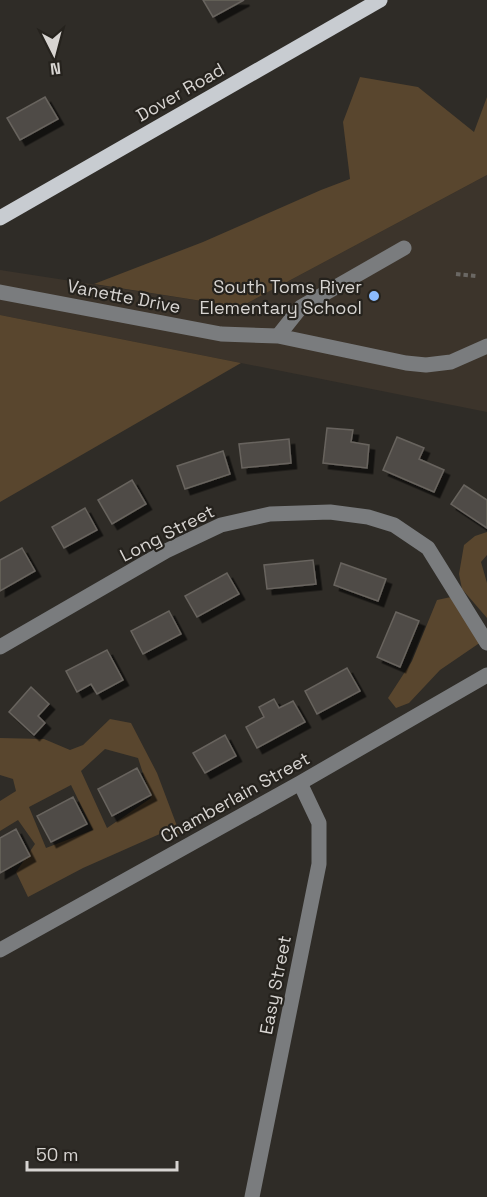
<svg xmlns="http://www.w3.org/2000/svg" width="487" height="1197" viewBox="0 0 487 1197" font-family="'Space Grotesk',sans-serif">
	<style>
		.built { fill: #3c342b }
		.green { fill: #59462e; fill-rule: evenodd }
		.building { fill: #504c47; stroke: #68645e; stroke-width: 1.5; filter: url(#shadow) }
		.lines { fill: none; stroke-linecap: round; stroke-linejoin: round }
		.path { stroke: #6a6763; stroke-width: 4; stroke-dasharray: 4.5 3; stroke-linecap: butt }
		.minor { stroke: #7a7c7e; stroke-width: 15 }
		.major { stroke: #c8ccd1; stroke-width: 15 }
		.poi-dot { fill: #8bbafc; stroke: #25221d; stroke-width: 2 }
		.labels { text-anchor: middle; dominant-baseline: central; stroke-width: 4.5; stroke-linejoin: round; paint-order: stroke }
		.street-label { font-size: 18px; fill: #d7d4d1; stroke: #25221d }
		.poi-label { font-size: 18px; fill: #d7d4d1; stroke: #25221d; text-anchor: end }
	</style>
	<defs>
		<filter id="shadow"><feDropShadow dx="5.5" dy="5.5" stdDeviation="0" flood-color="#0009"/></filter>
	</defs>
	<rect width="100%" height="100%" fill="#2f2c27"/>
	<!-- built -->
	<path class="built" d="M487 175V412L0 315V270L240 307Z"/>
	<!-- green -->
	<path class="green" d="M360 77 418 87 474 132 487 97V175L240 307 94 284 203 242 321 190 350 179 343 122Z
		M0 315 241 363 0 502Z
		M487 532V555L481 562 487 583V618L462 589 459 574 464 545 475 536Z
		M451 597 481 642 440 670 409 703 396 708 388 698 412 661 437 600Z
		M110 719 131 723 157 773 180 834 162 833 83 868 28 897 16 872 35 844 18 820 0 831V801L16 791 13 779 0 775V738L44 739 70 750 83 745ZM105 749 138 758 151 798 107 828 81 771ZM71 785 93 830 46 848 29 807Z"/>
	<!-- building -->
	<path class="building" d="M203 0H244L213 17Z
		M45 97 58 119 20 140 7 118Z
		M327 428 353 430 351 442 369 445 367 468 323 463Z
		M397 437 424 448 419 459 444 470 434 492 383 470Z
		M289 439 291 463 242 468 239 444Z
		M223 451 230 474 185 489 177 466Z
		M132 480 146 504 112 524 98 500Z
		M464 485 487 500V528L451 504Z
		M85 508 97 530 64 548 52 527Z
		M22 548 35 571 0 591V560Z
		M313 560 316 584 267 589 264 565Z
		M341 563 386 579 378 601 334 585Z
		M227 573 239 594 197 617 185 596Z
		M169 611 181 634 143 654 131 631Z
		M396 612 419 621 400 667 377 657Z
		M107 650 123 680 97 694 91 684 77 692 66 671Z
		M347 668 360 691 317 714 305 691Z
		M31 687 49 704 38 716 45 723 34 735 9 712Z
		M274 699 279 708 293 701 305 722 257 748 246 727 264 717 259 707Z
		M225 735 236 756 205 773 193 753Z
		M137 768 151 795 112 816 98 789Z
		M73 797 87 824 51 842 37 816Z
		M16 829 30 856 0 873V838Z"/>
	<g class="lines">
		<!-- path -->
		<path class="path" d="M456 274 476 276"/>
		<!-- minor -->
		<path class="minor" d="M0 292 221 334 278 336 406 363 426 365 451 362 487 346
			M278 336 301 307 404 248
			M0 647 166 551 221 525 270 514 330 512 368 517 394 525 428 548 487 643
			M0 950 300 783 487 675
			M252 1197 319 864V823L300 783"/>
		<!-- major -->
		<path class="major" d="M0 218 380 0"/>
	</g>
	<!-- markers -->
	<circle class="poi-dot" cx="374" cy="296" r="6"/>
	<g class="labels">
		<!-- street labels -->
		<g class="street-label">
			<text transform="translate(180 92) rotate(-30)">Dover Road</text>
			<text transform="translate(124 296) rotate(11)">Vanette Drive</text>
			<text transform="translate(167 533) rotate(-27)">Long Street</text>
			<text transform="translate(235 797) rotate(-29)">Chamberlain Street</text>
			<text transform="translate(275 985) rotate(-79)">Easy Street</text>
		</g>
		<!-- poi labels -->
		<g class="poi-label">
			<text x="362" y="286">South Toms River<tspan x="362" dy="21">Elementary School</tspan></text>
		</g>
	</g>
	<!-- north arrow -->
	<g transform="translate(54 54) rotate(174)" stroke="#25221d" stroke-width="4.5" paint-order="stroke">
	<path d="M0-4.5L10 22L0 15L-10 22Z" fill="#d7d4d1"/>
	<text y="-9" font-size="16" font-weight="bold" text-anchor="middle" fill="#d7d4d1">N</text>
	</g>
	<!-- scale -->
	<path d="M27 1161v9h150v-9" fill="none" stroke="#d7d4d1" stroke-width="3"/>
	<text x="36" y="1161" font-size="18" fill="#d7d4d1" stroke="#25221d" stroke-width="4.5" paint-order="stroke">50 m</text>
</svg>
